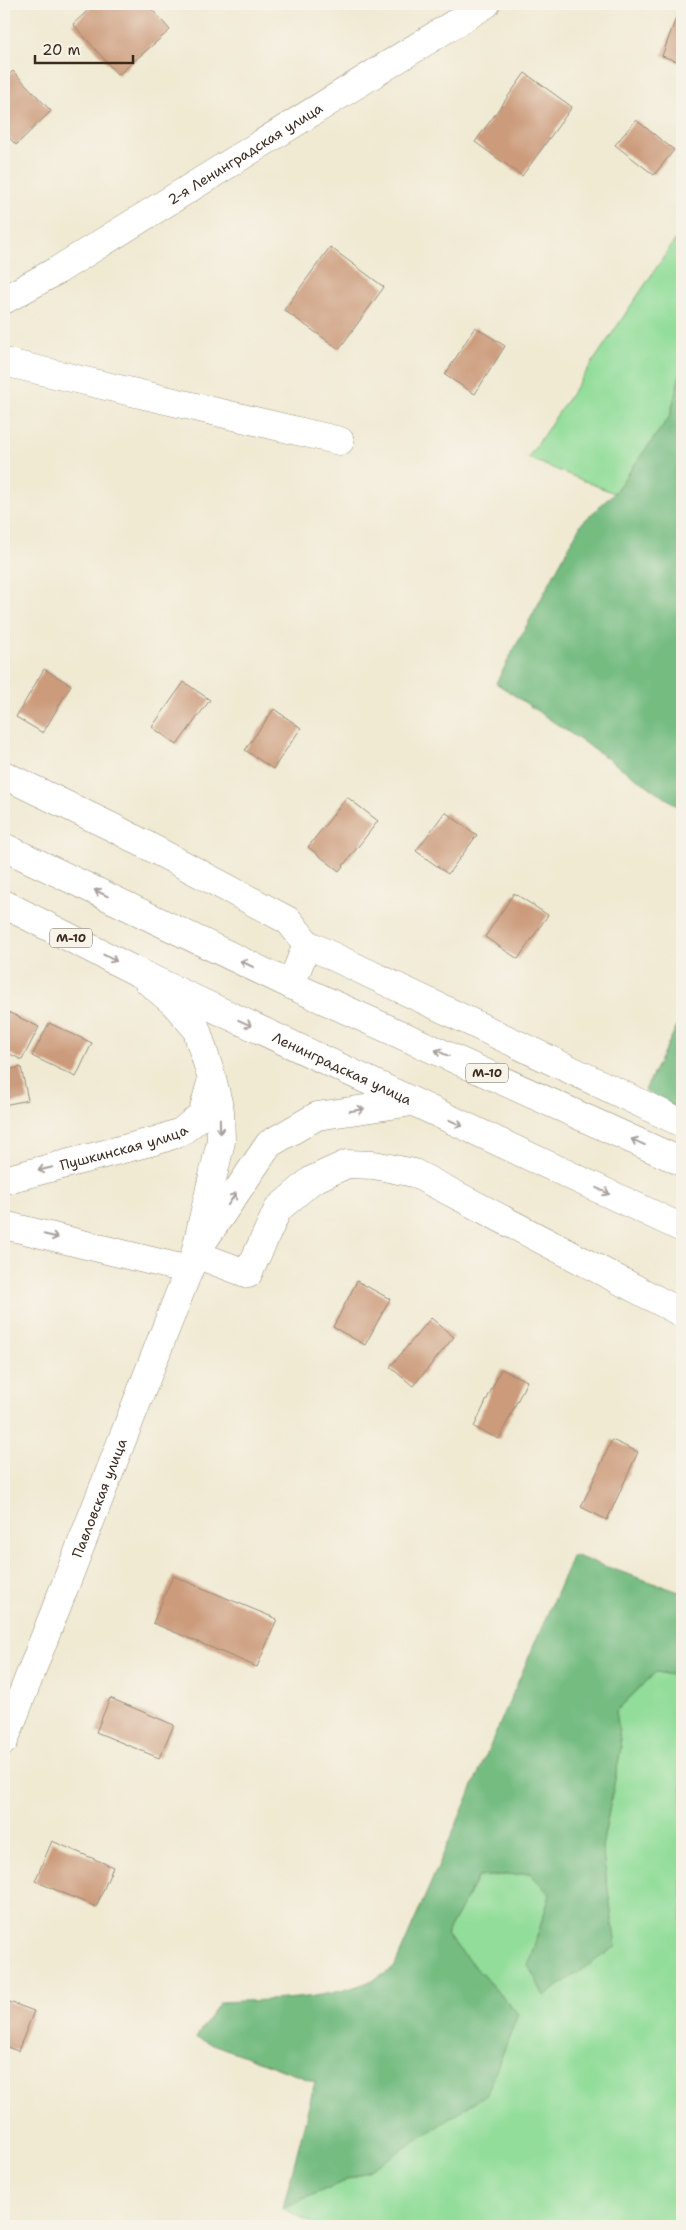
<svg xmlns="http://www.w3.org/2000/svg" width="686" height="2230" viewBox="0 0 686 2230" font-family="'Shantell Sans',sans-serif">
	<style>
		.green { fill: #91dd99; stroke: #66845c }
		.forest { fill: #74bc81; stroke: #587350 }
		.building { fill: #cc9b7b }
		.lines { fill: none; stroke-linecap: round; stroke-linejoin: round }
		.minor-casing { stroke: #968a78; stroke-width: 29 }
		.major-casing { stroke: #968a78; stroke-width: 29 }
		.highway-casing { stroke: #968a78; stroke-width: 29 }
		.minor { stroke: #fff; stroke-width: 28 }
		.major { stroke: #fff; stroke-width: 28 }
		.highway { stroke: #fff; stroke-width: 28 }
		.oneway { stroke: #a79f9a }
		.labels { text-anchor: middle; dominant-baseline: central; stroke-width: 5; stroke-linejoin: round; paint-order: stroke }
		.shield { fill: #f7f3e8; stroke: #73665b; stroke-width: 1 }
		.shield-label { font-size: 12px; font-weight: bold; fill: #3b2a1e }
		.street-label { font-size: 14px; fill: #3b2a1e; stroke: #f7f3e8 }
	</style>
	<rect width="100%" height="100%" fill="#f7f3e8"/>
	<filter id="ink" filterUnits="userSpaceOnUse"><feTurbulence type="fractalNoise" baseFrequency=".02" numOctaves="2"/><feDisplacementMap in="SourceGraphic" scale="10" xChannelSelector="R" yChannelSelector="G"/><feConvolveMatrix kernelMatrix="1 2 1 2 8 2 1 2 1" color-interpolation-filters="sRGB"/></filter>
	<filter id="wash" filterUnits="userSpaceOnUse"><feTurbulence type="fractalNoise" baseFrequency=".0096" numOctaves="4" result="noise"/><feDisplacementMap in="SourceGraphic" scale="20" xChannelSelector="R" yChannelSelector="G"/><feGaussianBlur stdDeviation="1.12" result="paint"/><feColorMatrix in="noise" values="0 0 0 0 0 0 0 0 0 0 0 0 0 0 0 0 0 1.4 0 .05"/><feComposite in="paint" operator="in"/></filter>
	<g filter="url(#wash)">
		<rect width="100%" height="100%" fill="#f0ead3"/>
		<!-- green -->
		<path class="green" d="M682 230V367L670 416 614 493 528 458Z
			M656 1672 682 1677V2226H317L283 2208 374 2168 518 2014 446 1935 478 1877 530 1873 551 1895 528 1965 615 1946 602 1847 621 1748 616 1711Z"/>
		<!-- forest -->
		<path class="forest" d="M682 367V809L496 683 581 524 614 493 670 416Z
			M682 1016V1112L645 1090Z
			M573 1555 682 1593V1677L656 1672 616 1711 621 1748 602 1847 616 1946 544 1996 528 1965 550 1895 530 1873 478 1877 446 1935 518 2014 487 2094 374 2168 283 2208 315 2082 196 2038 220 2002C278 1999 344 2002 394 1968Z"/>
		<g id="blocks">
			<!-- building -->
			<path class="building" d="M95 4H147L170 30 118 75 73 24Z
				M681 4H682V63L662 56Z
				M13 71 51 111 16 145 4 132V79Z
				M525 73 572 107 522 176 475 142Z
				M636 120 674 150 654 175 615 145Z
				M330 247 384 287 339 349 284 310Z
				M475 327 505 346 475 394 445 375Z
				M44 669 71 685 43 733 16 717Z
				M184 682 210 700 177 745 152 727Z
				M274 709 301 728 273 769 245 750Z
				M347 797 378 821 339 871 308 847Z
				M445 812 477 835 448 874 416 851Z
				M514 893 548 915 518 959 485 937Z
				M4 1010 39 1027 22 1060 4 1051Z
				M49 1023 92 1043 76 1077 32 1056Z
				M21 1067 28 1100 4 1105V1068L7 1070Z
				M357 1281 390 1299 365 1345 333 1327Z
				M431 1318 454 1337 413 1386 390 1367Z
				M501 1369 527 1381 499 1439 474 1427Z
				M612 1440 638 1452 607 1520 581 1507Z
				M173 1576 277 1619 257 1667 153 1623Z
				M110 1698 174 1725 159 1758 96 1732Z
				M52 1841 113 1867 96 1907 35 1881Z
				M4 2000 34 2011 18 2051 4 2046Z"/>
		</g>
	</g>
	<g filter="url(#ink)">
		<use href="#blocks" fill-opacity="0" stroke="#968a78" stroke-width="1"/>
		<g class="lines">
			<defs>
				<g id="minor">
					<path id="s1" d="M4 300 58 270 486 4"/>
					<path d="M4 362 340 441"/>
					<path d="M4 775 116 829 289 921 307 944"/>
					<path d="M291 985 307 944 682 1123"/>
					<path d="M195 1254 248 1274 278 1209 312 1180 347 1164 374 1165 414 1173 682 1313"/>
				</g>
				<g id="major">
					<path id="s2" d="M4 1180 158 1140 181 1132 202 1115 212 1079"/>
					<path d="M4 1225 189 1270"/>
					<path d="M204 1240 269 1144 317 1116 412 1102"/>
					<path id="s3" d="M4 1741 195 1254 221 1141 220 1111 212 1078 196 1028 174 1003 148 981"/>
				</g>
				<g id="highway">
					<path d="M4 847 291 985 682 1162"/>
					<path id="s4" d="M4 904 137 972 682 1228"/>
				</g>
			</defs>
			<!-- minor casing -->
			<use href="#minor" class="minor-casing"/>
			<!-- major casing -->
			<use href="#major" class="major-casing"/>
			<!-- highway casing -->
			<use href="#highway" class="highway-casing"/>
			<!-- minor -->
			<use href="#minor" class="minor"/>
			<!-- major -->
			<use href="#major" class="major"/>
			<!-- highway -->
			<use href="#highway" class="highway"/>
		</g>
		<!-- one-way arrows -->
		<defs><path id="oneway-shaft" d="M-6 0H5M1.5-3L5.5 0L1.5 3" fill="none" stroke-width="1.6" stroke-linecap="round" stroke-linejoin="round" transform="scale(1.25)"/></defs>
		<g class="oneway">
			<use href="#oneway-shaft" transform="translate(101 893) rotate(-154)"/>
			<use href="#oneway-shaft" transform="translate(110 958) rotate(27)"/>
			<use href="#oneway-shaft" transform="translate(247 964) rotate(-154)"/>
			<use href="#oneway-shaft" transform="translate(245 1023) rotate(25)"/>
			<use href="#oneway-shaft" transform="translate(442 1053) rotate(-156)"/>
			<use href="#oneway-shaft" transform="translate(357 1110) rotate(-9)"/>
			<use href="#oneway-shaft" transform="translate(456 1123) rotate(25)"/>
			<use href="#oneway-shaft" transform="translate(220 1126) rotate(89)"/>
			<use href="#oneway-shaft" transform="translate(638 1142) rotate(-156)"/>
			<use href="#oneway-shaft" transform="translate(45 1169) rotate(166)"/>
			<use href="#oneway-shaft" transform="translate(603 1191) rotate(25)"/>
			<use href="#oneway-shaft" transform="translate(232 1199) rotate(-56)"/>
			<use href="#oneway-shaft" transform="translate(51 1236) rotate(13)"/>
		</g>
	</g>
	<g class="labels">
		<!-- shield labels -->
		<g class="shield">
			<rect x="50" y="928.5" width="42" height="19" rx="4"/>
			<rect x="466" y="1063.5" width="42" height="19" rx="4"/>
		</g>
		<g class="shield-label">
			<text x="71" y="938">М-10</text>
			<text x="487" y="1073">М-10</text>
		</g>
		<!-- street labels -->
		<g class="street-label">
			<text stroke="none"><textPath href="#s1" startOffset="282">2-я Ленинградская улица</textPath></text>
			<text stroke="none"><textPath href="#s4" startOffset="376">Ленинградская улица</textPath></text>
			<text stroke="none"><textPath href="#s2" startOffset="124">Пушкинская улица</textPath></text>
			<text stroke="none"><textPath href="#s3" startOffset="261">Павловская улица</textPath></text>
		</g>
	</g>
	<!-- margin -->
	<rect width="686" height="2230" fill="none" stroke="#f7f3e8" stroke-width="20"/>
	<!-- scale -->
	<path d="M35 55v8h98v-8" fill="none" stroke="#3b2a1e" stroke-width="2.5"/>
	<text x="42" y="55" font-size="15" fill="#3b2a1e" stroke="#f7f3e8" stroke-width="4" paint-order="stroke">20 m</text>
</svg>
